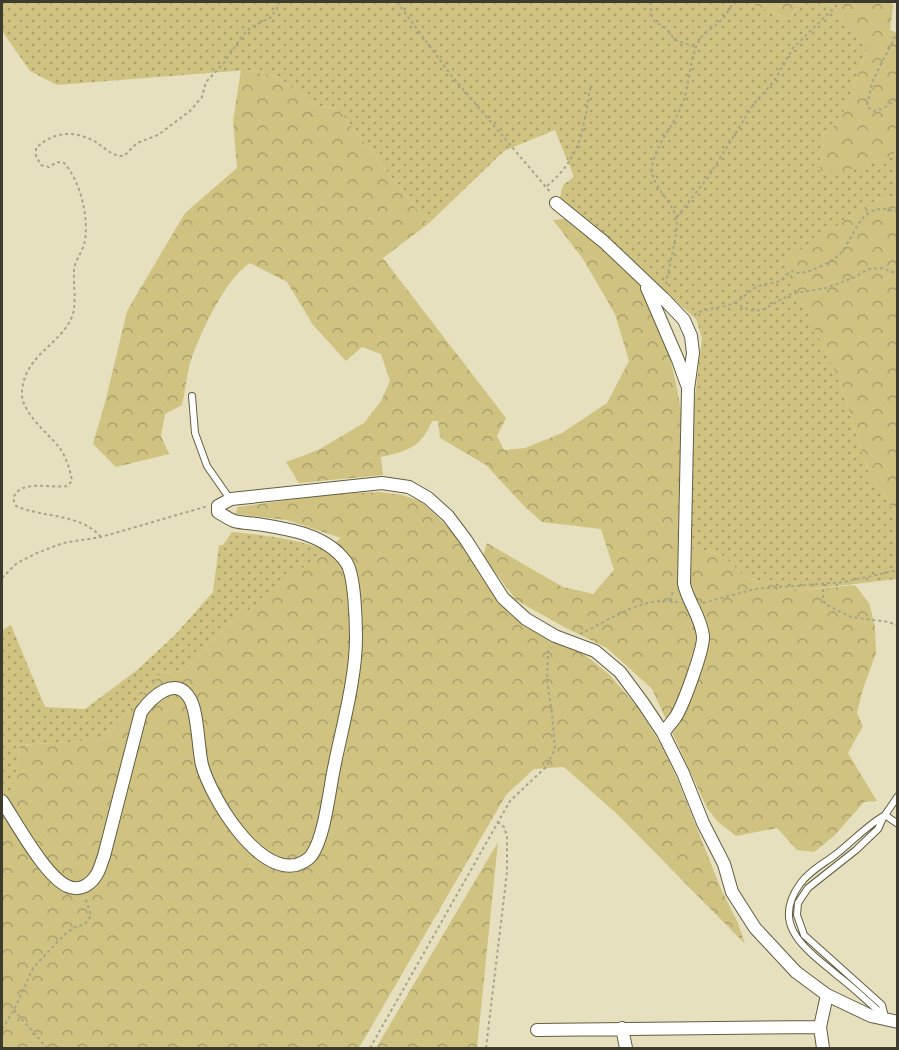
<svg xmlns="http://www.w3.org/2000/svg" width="899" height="1050" viewBox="0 0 899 1050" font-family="'Roboto Condensed',sans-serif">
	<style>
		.grass { fill: url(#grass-dots) }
		.forest { fill: url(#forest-crowns) }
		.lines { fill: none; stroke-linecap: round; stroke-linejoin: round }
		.service-casing { stroke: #635e41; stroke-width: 8 }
		.minor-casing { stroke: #635e41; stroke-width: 14 }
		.path { stroke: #a8a48a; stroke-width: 2; stroke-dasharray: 3 3; stroke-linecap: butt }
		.service { stroke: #fff; stroke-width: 6 }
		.minor { stroke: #fff; stroke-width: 12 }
	</style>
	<defs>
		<pattern id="grass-dots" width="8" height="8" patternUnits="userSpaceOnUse" patternTransform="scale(1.5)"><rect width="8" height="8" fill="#d0c382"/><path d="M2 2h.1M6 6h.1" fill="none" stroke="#aaa06b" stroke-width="1.8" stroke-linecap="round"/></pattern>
		<pattern id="forest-crowns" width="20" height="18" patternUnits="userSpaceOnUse" patternTransform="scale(1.5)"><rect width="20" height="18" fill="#d0c382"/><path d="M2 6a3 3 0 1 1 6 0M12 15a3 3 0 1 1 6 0" fill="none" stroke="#aaa06b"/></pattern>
	</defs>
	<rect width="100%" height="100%" fill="#e6e0bf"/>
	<!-- grass -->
	<path class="grass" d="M2 2H748L789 19 803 2H827L832 5 848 30 868 48 840 121 824 133 819 171 887 159 897 151V196L874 201 840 383 868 471 897 515V579L794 591 745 577 723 556 691 546 693 413 702 338 696 319 577 214 560 197 563 185 574 177 555 130 504 151 428 224 338 109 311 104 279 77 247 70 57 85 30 71 2 31Z
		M232 532C264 535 296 539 326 550L223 630 184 671 161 673 103 740 20 745 13 794 2 797V630L11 625 45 707 85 709 137 670 175 635 213 592 219 545H223Z"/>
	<!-- forest -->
	<path class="forest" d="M748 2H803L789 19Z
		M827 2H892L893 7 890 30 897 33V151L887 159 842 172 819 171 824 133 840 121 868 48 848 30 832 5Z
		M241 70H247L279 77 311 104 338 109 428 224 383 258 506 418 497 436 504 450 525 448 562 433 607 403 629 361 615 314 583 259 553 220C557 220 564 218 567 219 576 222 586 234 593 239 608 251 626 265 637 280 660 311 676 374 681 412L679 544 691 546 723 556 745 577 794 591 855 585 869 603 875 626 876 653 863 689 857 713 863 726 848 753 877 801 864 802 834 836 814 852 797 850 777 828 736 836 718 822 707 808 652 689 607 648 564 627 516 600 483 556 487 543 563 587 593 594 614 570 601 529 542 522 524 506 486 465 440 438 438 421H432C421 448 407 451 381 457L383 475 299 483 286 462 318 450 364 423 381 401 390 381 381 354 362 347 346 361 313 325 287 282 250 263C226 277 196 340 189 368 186 380 185 393 182 405L165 414 161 436 169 454 116 467 93 444 106 399 127 311 185 213 237 168 233 121Z
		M897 196H898L897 515 868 471 840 383 783 261 874 201Z
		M380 492 402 495 420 501 436 515 452 532 503 606 525 627 585 655 609 674 638 708 663 748 679 783 721 889 738 923 745 944 617 814 564 767 534 769 506 795 359 1048H2V797L13 793 20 745 103 740 161 673 184 671 223 630 341 538 287 520 235 514 238 507 330 494Z
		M498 842 477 1048H376Z"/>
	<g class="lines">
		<defs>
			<path id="service" d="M192 396 195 433 207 466 230 499
				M898 796 885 815 898 824
				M884 816 878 829 856 850 808 888 798 903 797 915 804 935 882 1005 885 1017
				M883 1015C868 1002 854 988 838 976 809 951 769 927 800 884 808 872 823 864 835 855 852 842 866 826 885 815"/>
			<path id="minor" d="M556 203 604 242 663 298 684 320 691 336 693 353 688 389 684 584C688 602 701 617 703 636 704 649 683 706 675 718 671 723 667 728 663 733
				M647 288 678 360 687 385
				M2 801C16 822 45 876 67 886 77 891 88 887 95 877 100 871 101 863 104 856L141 712C152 697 176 674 190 699 198 712 198 748 202 765 211 797 256 873 296 865 302 863 307 861 311 856 324 839 329 794 333 773 341 731 356 680 356 638 356 622 355 575 346 562 326 534 288 529 257 524 249 523 241 523 234 521 229 519 223 515 218 512V506L231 499 382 483 409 487 428 498 448 516 466 540 503 598 526 619 555 636 595 651 620 672 643 703 663 733 683 773 703 823 724 864 732 892 755 928 796 972 827 995 871 1016 898 1022
				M622 1028 626 1048
				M537 1030 820 1027
				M823 1048 820 1027 827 995"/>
		</defs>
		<!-- service casing -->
		<use href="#service" class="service-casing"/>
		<!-- minor casing -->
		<use href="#minor" class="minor-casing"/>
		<!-- path -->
		<path class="path" d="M397 2 451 75 551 193
			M650 2 652 16 655 22 666 28 675 40 696 47
			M898 31 872 82 867 107 874 111 884 108 898 98
			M547 186C583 155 583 128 591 84
			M677 217 709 176 753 105 774 81 793 48 840 2
			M666 284C668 270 680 227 676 216 671 201 650 184 652 167 655 145 674 125 682 105 690 85 689 57 700 39 704 32 712 29 717 24 725 18 729 10 733 2
			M735 302 744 308 756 311 764 309 791 294 826 288 853 278 869 269 882 268 898 274
			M694 315C707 307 721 309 734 303 742 299 749 291 757 287 763 283 772 284 779 281 784 279 786 274 790 272 795 270 794 273 799 273 811 272 824 265 834 259 857 244 854 197 898 212
			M101 537C80 513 43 518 16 506L13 499C20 478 51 489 67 486L72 481C70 469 66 457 59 447 47 432 20 412 22 391 25 356 57 346 70 321 78 307 73 286 74 271 74 262 81 254 84 245 90 222 81 181 64 163L57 162 49 167 41 165 36 156V148C52 133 70 130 90 139 104 145 108 156 124 156L137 143 158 135 190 111 202 97 206 82 224 63 242 36 251 27 270 18 277 9 278 2
			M2 578 17 563 37 553 63 543 101 537 208 506
			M823 583V599L825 604 851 617 889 622 898 626
			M671 601 673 589
			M703 603 755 589 844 582 898 570
			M580 634C610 620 643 595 678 602
			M14 1010 47 1048
			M2 1029 14 1010 33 968 64 935 75 927 85 924 91 916 85 897
			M370 1048 510 801 546 767 555 749 552 713 547 680 548 652 550 647
			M486 1048 507 872V836L504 827 498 822"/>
		<!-- service -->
		<use href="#service" class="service"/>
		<!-- minor -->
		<use href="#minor" class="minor"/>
	</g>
	<!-- border -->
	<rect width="899" height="1050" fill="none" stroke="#3d3b2e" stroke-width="6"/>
</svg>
